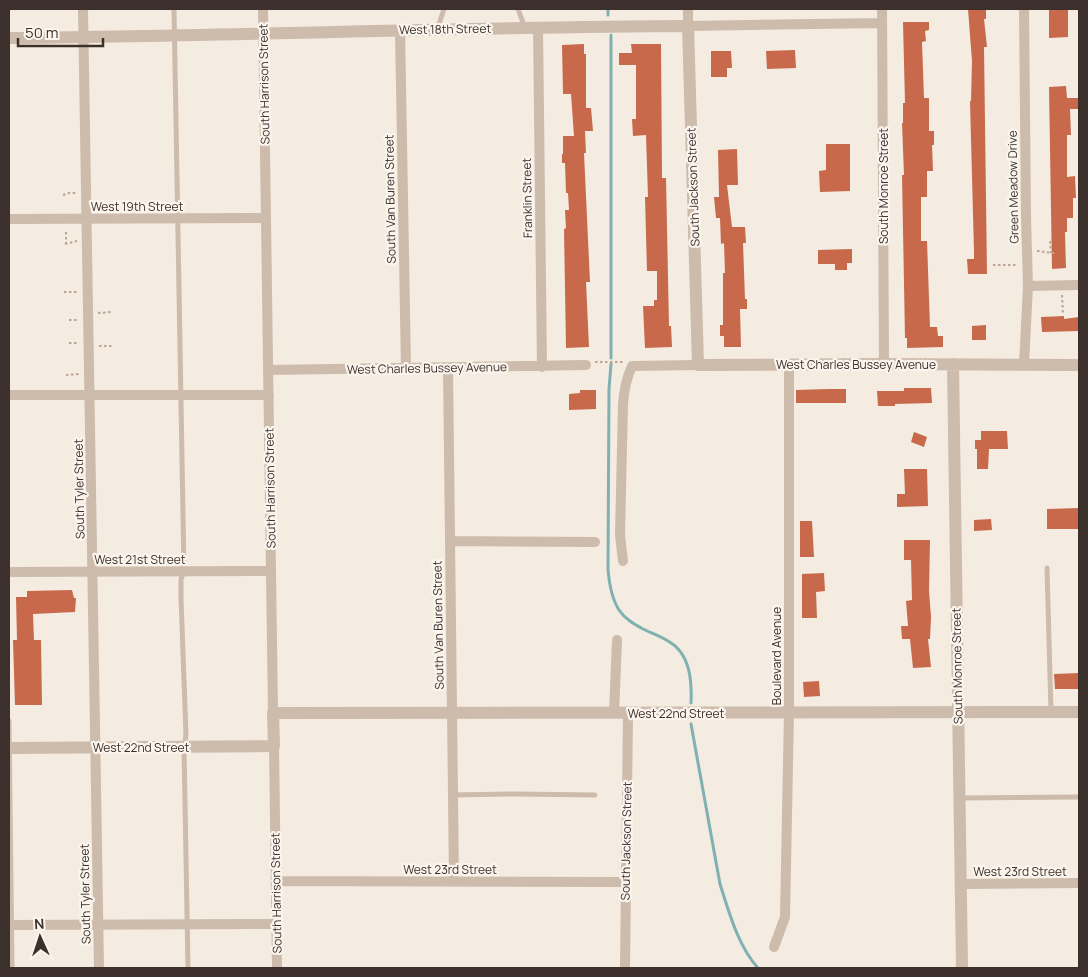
<svg xmlns="http://www.w3.org/2000/svg" width="1088" height="977" viewBox="0 0 1088 977" font-family="Manrope,sans-serif">
	<style>
		.lines { fill: none; stroke-linecap: round; stroke-linejoin: round }
		.stream { stroke: #7fb0b2; stroke-width: 3 }
		.building { fill: #c8694b }
		.path { stroke: #b9a596; stroke-width: 2; stroke-dasharray: 2.5 2.5; stroke-linecap: butt }
		.service { stroke: #cdbbac; stroke-width: 5 }
		.minor { stroke: #cdbbac; stroke-width: 10 }
		.tertiary { stroke: #cdbbac; stroke-width: 12 }
		.labels { text-anchor: middle; dominant-baseline: central; stroke-width: 4.5; stroke-linejoin: round; paint-order: stroke }
		.street-label { font-size: 12px; fill: #3b302b; stroke: #fbf5ee }
	</style>
	<rect width="100%" height="100%" fill="#f4ebe1"/>
	<g class="lines">
		<!-- stream -->
		<path class="stream" d="M608 9V15
			M611 35V358
			M611 364 609 389 608 569C609 582 612 599 619 610 625 619 634 624 643 629 651 633 660 636 668 641 690 653 692 680 691 703
			M691 724 720 884C729 912 738 946 758 968"/>
	</g>
	<!-- building -->
	<path class="building" d="M968 9H986V19H984L987 47H984L987 274H968L967 259H974V252L970 101H971L972 61Z
		M1049 9H1068V37L1049 38Z
		M903 22H929V30L925 31 926 41 922 42 924 98H929V131H934V145H932L933 171H927V197H921V241H927L930 327H937L938 336H943V347L907 348V338H905L902 175H904L902 123H903V103H905Z
		M584 44V54H586V108H591L593 131H585L586 153H584L590 282H586L589 347 566 348 564 229 566 228 565 210H569L568 193H566L565 163H562V154H563V136H574L571 94H563L562 45Z
		M631 44H661L662 178H666L669 326H671L672 347 645 348 643 306H654V300H657V271H647L645 197H648L646 135 633 136 632 119H636V65H619V53H632Z
		M795 50 796 68 767 69 766 51Z
		M711 51H731L732 68H727V77H711Z
		M1066 86 1067 98H1079V109H1070L1071 135H1067V177L1075 176 1076 198H1073V218H1067V232H1065L1066 268 1052 269 1049 87Z
		M826 144H850V191L820 192 819 171 826 170Z
		M737 149 738 185H727L732 227H745L746 243H743L745 299H747V309H740L741 347H724V336H720V325H723V273H725L724 243 721 244 720 218H716L714 197H719L718 150Z
		M852 249V263H847V270H835V264H818V250Z
		M1064 316V319L1079 317V331L1042 332 1041 317Z
		M986 325V340H972V326Z
		M904 388H931L932 403 895 404V406H878L877 391H904Z
		M829 389H846V403H796V390Z
		M580 390H596V409L569 410V394L580 393Z
		M981 431H1007L1008 449H989L988 469H977V449H975V440H981Z
		M914 432 927 437 924 447 911 442Z
		M904 469H927L928 506 897 507V494H905Z
		M1079 508V529H1047V509Z
		M991 519 992 530 974 531V520Z
		M800 521H812L814 557H800Z
		M904 540H930L929 591 931 617 930 639H928L931 667 913 668 910 639H902L901 626H908L906 601 912 600 911 560H904Z
		M824 573 825 591 816 592 817 618H802V574Z
		M72 590 74 598H76L75 612 33 614 34 640H41L42 705H15L13 640H17L16 597H27V591Z
		M1079 673V689H1055L1054 674Z
		M819 681 820 696 804 697 803 682Z"/>
	<g class="lines">
		<!-- path -->
		<path class="path" d="M63 195 69 193H76
			M66 232V245
			M1050 241 1051 253
			M65 244 77 241
			M1037 251C1043 251 1048 253 1055 253
			M993 265H1018
			M64 292H78
			M1062 295 1063 315
			M98 313 112 312
			M69 320H78
			M69 343H79
			M99 346H113
			M595 362H623
			M66 375 79 374"/>
		<!-- service -->
		<path class="service" d="M174 9 184 571 181 579V598L186 735 184 747 188 968
			M518 9 525 28
			M437 30 444 9
			M1047 568 1051 712
			M9 721 12 968
			M453 795 514 794 595 795
			M961 798 1079 797"/>
		<!-- minor -->
		<path class="minor" d="M83 9 99 968
			M263 9 273 713
			M688 9V26L882 23
			M882 9 884 364
			M1024 9 1026 217 1028 286 1024 364
			M538 28 542 367
			M400 30 406 368
			M9 219 266 218
			M1028 286 1079 285
			M448 368 454 881
			M268 370 586 365
			M9 395H269
			M450 541 595 542
			M623 561 620 535 623 404C624 390 626 379 632 366L698 365
			M9 572 271 571
			M614 713 617 640
			M274 746 277 968
			M276 881 625 882
			M962 884 1079 883
			M9 925 276 924
			M774 947 785 917 789 712V364
			M625 968 628 713"/>
		<!-- tertiary -->
		<path class="tertiary" d="M9 38C235 36 462 27 688 26L698 365 884 364 1079 365
			M953 364 962 968
			M9 748 274 746 273 713 1079 712"/>
	</g>
	<g class="labels">
		<!-- street labels -->
		<g class="street-label">
			<text transform="translate(445 29) rotate(-1)">West 18th Street</text>
			<text transform="translate(264 84) rotate(-91)">South Harrison Street</text>
			<text transform="translate(883 186) rotate(-90)">South Monroe Street</text>
			<text transform="translate(693 187) rotate(-92)">South Jackson Street</text>
			<text transform="translate(1013 187) rotate(-91)">Green Meadow Drive</text>
			<text transform="translate(527 198) rotate(-91)">Franklin Street</text>
			<text transform="translate(390 199) rotate(-91)">South Van Buren Street</text>
			<text x="137" y="206">West 19th Street</text>
			<text x="856" y="364">West Charles Bussey Avenue</text>
			<text transform="translate(427 368) rotate(-1)">West Charles Bussey Avenue</text>
			<text transform="translate(270 488) rotate(-91)">South Harrison Street</text>
			<text transform="translate(79 489) rotate(-91)">South Tyler Street</text>
			<text x="140" y="559">West 21st Street</text>
			<text transform="translate(438 625) rotate(-91)">South Van Buren Street</text>
			<text transform="translate(776 656) rotate(-90)">Boulevard Avenue</text>
			<text transform="translate(957 666) rotate(-91)">South Monroe Street</text>
			<text x="676" y="713">West 22nd Street</text>
			<text x="141" y="747">West 22nd Street</text>
			<text transform="translate(626 841) rotate(-89)">South Jackson Street</text>
			<text x="450" y="869">West 23rd Street</text>
			<text x="1020" y="871">West 23rd Street</text>
			<text transform="translate(276 893) rotate(-91)">South Harrison Street</text>
			<text transform="translate(85 894) rotate(-91)">South Tyler Street</text>
		</g>
	</g>
	<!-- border -->
	<rect width="1088" height="977" fill="none" stroke="#3b302b" stroke-width="20"/>
	<!-- north arrow -->
	<g transform="translate(40 937) rotate(357)" stroke="#fbf5ee" stroke-width="4" paint-order="stroke">
	<path d="M0-4L9 19L0 12L-9 19Z" fill="#3b302b"/>
	<text y="-8" font-size="14" font-weight="bold" text-anchor="middle" fill="#3b302b">N</text>
	</g>
	<!-- scale -->
	<path d="M18 38v8h85v-8" fill="none" stroke="#3b302b" stroke-width="2.5"/>
	<text x="25" y="38" font-size="15" fill="#3b302b" stroke="#fbf5ee" stroke-width="4" paint-order="stroke">50 m</text>
</svg>
